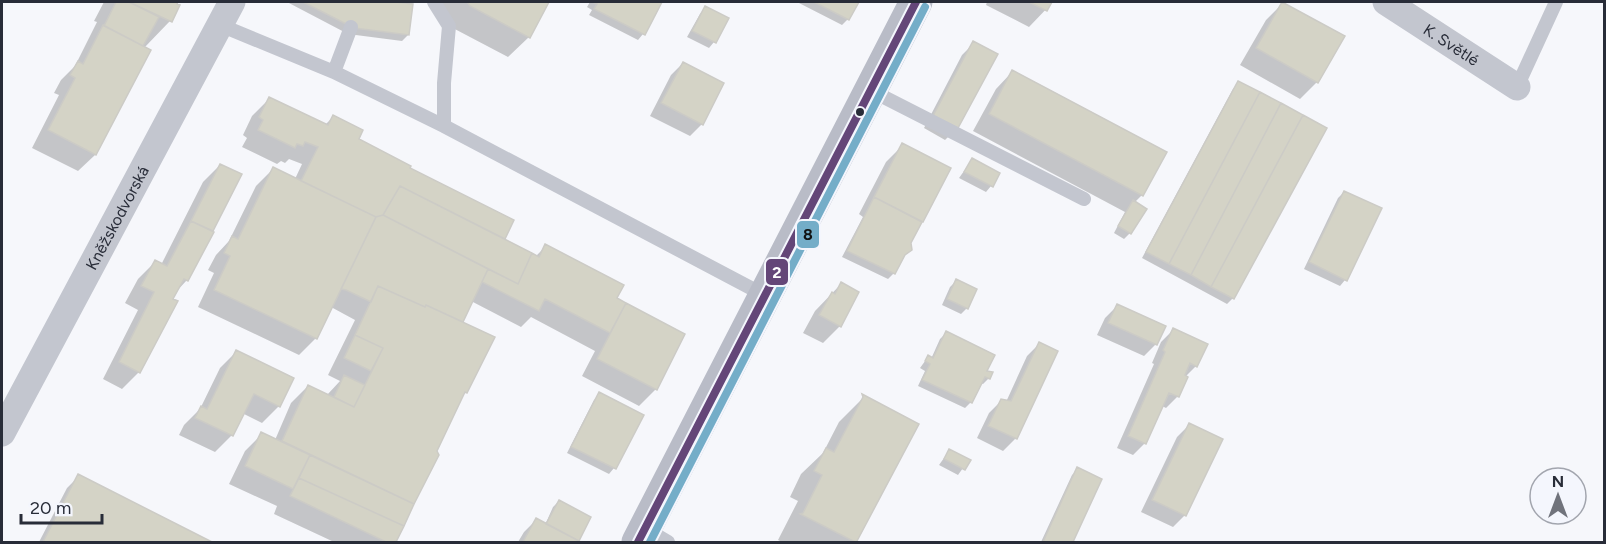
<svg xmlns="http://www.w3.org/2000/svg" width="1606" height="544" viewBox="0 0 1606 544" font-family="Figtree,sans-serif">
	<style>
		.shadow { fill: #0003 }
		.building { fill: #d4d3c6; stroke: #cccbc6; stroke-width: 1.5 }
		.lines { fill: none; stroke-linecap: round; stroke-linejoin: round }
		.lane { stroke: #c3c6cf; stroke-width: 14 }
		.street { stroke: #c3c6cf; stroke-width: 27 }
		.secondary { stroke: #b9bcc7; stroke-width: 33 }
		.bus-1-casing { stroke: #f4f6fd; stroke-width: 12 }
		.bus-2-casing { stroke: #f4f6fd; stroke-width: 12 }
		.bus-1 { stroke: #644678; stroke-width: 8 }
		.bus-2 { stroke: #74adc8; stroke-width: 8 }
		.bus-dot { fill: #282c38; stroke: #f4f6fd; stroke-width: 2 }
		.labels { text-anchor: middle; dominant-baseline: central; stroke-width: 5; stroke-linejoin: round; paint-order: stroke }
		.street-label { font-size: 16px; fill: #282c38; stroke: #f4f6fd }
		.line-badge { stroke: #f4f6fd; stroke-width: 2 }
		.badge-label { font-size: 16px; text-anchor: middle; font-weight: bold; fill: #fff }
		.pale-badge-label { font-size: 16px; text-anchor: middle; font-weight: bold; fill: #111 }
	</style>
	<rect width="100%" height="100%" fill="#f6f7fb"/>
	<!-- shadow -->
	<path class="shadow" d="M104 2H177L170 21 144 48 95 155 78 171 32 148 59 95 54 93 61 80 75 66 97 22 94 21Z
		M287 2H384L411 5 408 35 402 41 348 34Z
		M436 2H548L529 37 508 57 449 26Z
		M590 2H660L643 34 638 40 589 15 592 10 587 7Z
		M797 2H857L848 19 842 25Z
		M987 2H1053L1029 27 986 5Z
		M1283 3 1317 82 1300 99 1240 65 1266 20Z
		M706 8 727 19 714 42 709 48 687 37 700 14Z
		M974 43 957 128 945 140 924 128 962 55Z
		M683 63 702 124 690 136 650 116 671 75Z
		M1012 72 1142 195 1134 203 1130 233 1124 239 1114 233 1125 212 973 131 996 89Z
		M1239 83 1233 298 1227 304 1142 258 1233 89Z
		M269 99 325 125 333 117 357 140 408 169 512 220 503 240 535 257 546 246 615 299 683 334 656 389 639 406 582 376 595 351 531 317 521 327 471 301 460 322 466 392 462 396 436 451 437 455 394 542H334L274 514 277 506 229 484 245 451 262 434 275 440 291 403 308 386 327 395 340 381 328 375 355 320 331 307 316 338 299 355 198 307 214 273 208 270 216 255 229 241 256 186 273 169 295 179 302 164 289 159 285 163 281 161 277 164 242 147 247 138 243 135 252 116Z
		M903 145 949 168 910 242 908 252 901 259 894 273 888 279 842 257 863 217 859 214 886 162Z
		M972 160 998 174 991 186 986 192 959 178Z
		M220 165 240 175 187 280 175 293 139 372 122 389 103 379 138 310 125 303 138 279 155 262 161 265 203 182Z
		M1344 192 1345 280 1340 286 1304 269 1338 198Z
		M956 281 967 308 961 314 942 305 950 287Z
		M841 284 840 326 823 343 803 333 815 311Z
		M1117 306 1156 344 1144 356 1097 335 1105 318Z
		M1173 330 1196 366 1185 377 1178 396 1166 408 1162 406 1145 443 1133 455 1117 448 1154 364 1152 363 1161 342Z
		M946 333 985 372 989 378 983 384 980 383 971 402 965 408 918 386 925 371 920 368 928 357 931 359 940 339Z
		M1039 344 1056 352 1015 439 1003 451 977 438 989 413 1001 401 1006 402 1027 356Z
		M237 351 279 406 262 423 242 413 232 435 215 452 179 435 184 425 200 409 220 368Z
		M600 394 614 468 609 474 567 453 594 400Z
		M864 397 916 424 855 542H782L778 540 798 501 790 497 801 474 823 453 839 422Z
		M1189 425 1185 515 1173 527 1141 512 1177 437Z
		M949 451 968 461 958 475 939 465Z
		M1078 469 1100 479 1071 542H1041L1072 475Z
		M79 476 209 542H39L67 488Z
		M559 501 589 517 577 542H518L524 532 536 520 545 525 553 507Z"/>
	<!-- building -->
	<path class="building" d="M116 2H129L159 17 143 46 104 26Z
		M129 2H178L177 4 180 5 172 22Z
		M303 2H396L413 4 409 35 354 28Z
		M467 2H549L530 38 470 6Z
		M592 2H662L645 35 594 9 597 4Z
		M814 2H859L849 20Z
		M1029 2H1052L1047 11Z
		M1282 2 1345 36 1318 83 1256 48Z
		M705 6 729 18 716 43 692 31Z
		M103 25 151 50 96 155 48 130 75 78 70 75 78 61 83 64Z
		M973 41 998 54 958 128 934 116V114Z
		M683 62 724 83 703 125 661 103Z
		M1012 70 1167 152 1143 196 989 114Z
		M1238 81 1260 92 1169 264 1146 252Z
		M1260 92 1281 103 1191 275 1169 264Z
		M269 97 328 125 333 115 363 130 359 139 411 166 410 168 514 220 505 239 400 186 383 215 376 217 301 181 318 147 305 142 303 146 297 144 295 148 258 130 263 120 259 117Z
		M1281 103 1303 115 1211 287 1191 275Z
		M1303 115 1327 128 1234 299 1211 287Z
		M902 143 951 168 923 222 874 197Z
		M972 158 1000 173 993 187 964 172Z
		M220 164 242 174 213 231 191 221Z
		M273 167 376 217 317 339 214 290 230 256 224 253 232 236 238 239Z
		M400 186 532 253 518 284 383 215Z
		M1344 191 1382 208 1347 281 1309 262Z
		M874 197 922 222 911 243 912 250 905 255 895 274 847 251Z
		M1133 200 1147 209 1131 234 1118 226Z
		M383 215 488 269 463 322 426 305 425 307 378 286 371 302 346 290 341 289 376 217Z
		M191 221 214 232 188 281 184 279 173 299 178 301 140 373 119 362 154 292 141 286 155 260 167 266Z
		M545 244 624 285 617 298 626 303 610 333 545 299 539 311 482 282 488 269 518 284 532 253 539 257Z
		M956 279 977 289 968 309 947 299Z
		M841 282 859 292 841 327 819 315 832 292 835 294Z
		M378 286 425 307 426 305 495 337 467 393 465 392 437 451 439 455 414 504 282 441 308 385 354 407 383 348 355 335Z
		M626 303 685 334 657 390 597 359Z
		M1117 304 1166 326 1157 345 1108 323Z
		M1173 328 1208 344 1197 367 1190 363 1185 375 1188 377 1179 397 1169 393 1146 444 1128 436 1165 352 1163 350Z
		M946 331 995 355 987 371 993 372 990 379 985 377 972 403 922 380 930 364 925 361 928 355 933 358Z
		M355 335 383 348 371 371 344 358Z
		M1039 342 1058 351 1017 439 988 426 1001 399 1011 401Z
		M236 350 294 378 280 407 254 394 233 436 195 418 201 406 207 409Z
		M344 375 365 385 354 407 334 397Z
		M599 392 644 415 616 469 571 447Z
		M862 394 919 424 857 541 858 542H855L800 514 803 513 822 475 814 471 826 448 834 452 863 397Z
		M1189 423 1223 439 1186 516 1152 500Z
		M261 432 310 455 293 489 245 466Z
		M949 449 971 460 965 470 944 459Z
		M310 455 414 504 404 526 299 478Z
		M1077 467 1102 479 1073 542H1043Z
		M78 474 212 542H43Z
		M299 478 404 526 396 542H386L290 496Z
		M559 500 591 517 579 541 546 524Z
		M536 518 579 541 578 542H523Z"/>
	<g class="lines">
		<!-- lane -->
		<path class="lane" d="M434 2 449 26 444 83V126
			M220 25 334 72 444 126 766 296
			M334 72 351 27
			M1517 87 1556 2
			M870 90 1084 199
			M646 529 668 542"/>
		<!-- street -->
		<g class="street">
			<path id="s1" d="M1386 2 1517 87"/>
			<path id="s2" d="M2 433 232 2"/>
		</g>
		<!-- secondary -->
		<path class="secondary" d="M638 542 916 2"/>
		<defs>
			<path id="bus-1" d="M638 542 916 2"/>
			<path id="bus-2" d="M650 542 925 7"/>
		</defs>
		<!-- bus-1 casing -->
		<use href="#bus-1" class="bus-1-casing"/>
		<!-- bus-2 casing -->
		<use href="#bus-2" class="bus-2-casing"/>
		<!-- bus-1 -->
		<use href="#bus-1" class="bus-1"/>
		<!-- bus-2 -->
		<use href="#bus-2" class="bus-2"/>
	</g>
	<!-- markers -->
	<circle class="bus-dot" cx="860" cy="112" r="5"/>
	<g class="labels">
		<!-- street labels -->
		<g class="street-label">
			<text stroke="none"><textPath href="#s1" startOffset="78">K. Světlé</textPath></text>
			<text stroke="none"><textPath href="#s2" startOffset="244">Kněžskodvorská</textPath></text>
		</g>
	</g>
	<g class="line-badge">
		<rect x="796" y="220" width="24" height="29" rx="6" fill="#74adc8"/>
		<rect x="765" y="258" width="24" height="28" rx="6" fill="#644678"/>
	</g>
	<g class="badge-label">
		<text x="777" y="278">2</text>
	</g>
	<g class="pale-badge-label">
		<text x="808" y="240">8</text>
	</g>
	<!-- border -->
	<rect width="1606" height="544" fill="none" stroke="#282c38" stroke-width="6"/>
	<!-- north arrow -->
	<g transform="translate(1558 496)"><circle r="28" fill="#f4f6fd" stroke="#a2a5ae" stroke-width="1.5"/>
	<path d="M0-4.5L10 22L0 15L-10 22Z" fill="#70737c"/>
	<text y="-9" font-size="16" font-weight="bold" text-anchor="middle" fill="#282c38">N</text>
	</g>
	<!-- scale -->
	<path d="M21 514v9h81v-9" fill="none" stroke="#282c38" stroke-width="3"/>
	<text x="30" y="514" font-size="18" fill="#282c38" stroke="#f4f6fd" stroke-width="4.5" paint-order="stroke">20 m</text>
</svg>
